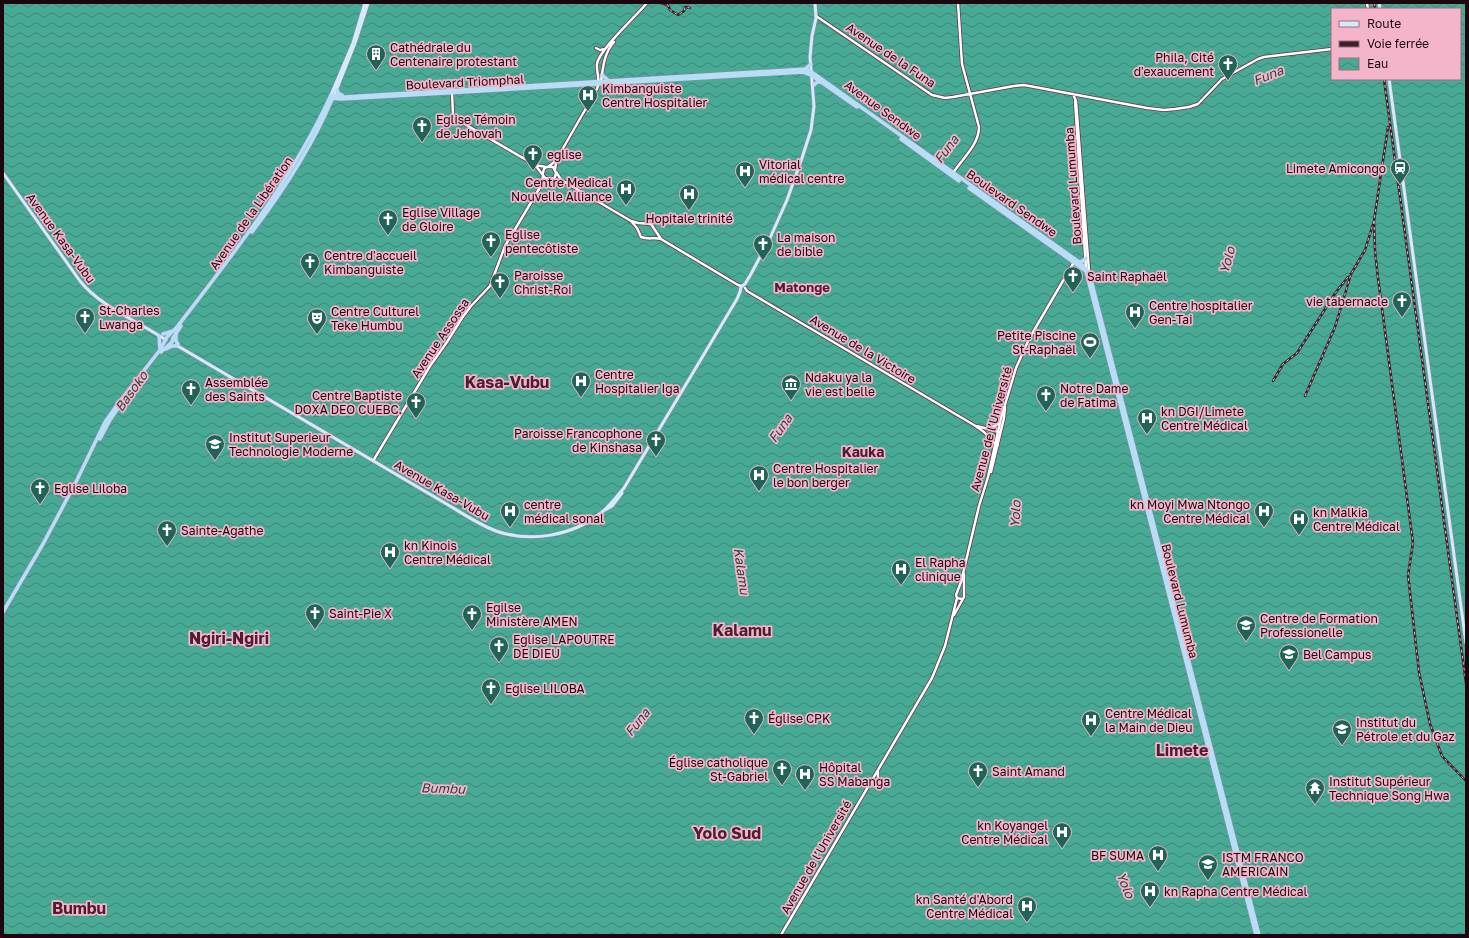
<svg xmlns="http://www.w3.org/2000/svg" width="1469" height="938" viewBox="0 0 1469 938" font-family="'Golos Text',sans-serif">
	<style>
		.water { fill: url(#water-waves); stroke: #3b786d; fill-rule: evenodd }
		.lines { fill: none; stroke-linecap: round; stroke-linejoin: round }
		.secondary-casing { stroke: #683347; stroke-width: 4 }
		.primary-casing { stroke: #8192a5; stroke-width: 4.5 }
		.highway-casing { stroke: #8192a5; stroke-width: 5 }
		.secondary { stroke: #fff; stroke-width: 2.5 }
		.primary { stroke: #d4ebfa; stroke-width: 3 }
		.highway { stroke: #b8ddf6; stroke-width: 3.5 }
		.rail-casing { stroke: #3c202a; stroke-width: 2.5 }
		.rail { stroke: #f4b4c9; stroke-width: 1; stroke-dasharray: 3; stroke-linecap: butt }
		.labels { text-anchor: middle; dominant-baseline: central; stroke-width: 3.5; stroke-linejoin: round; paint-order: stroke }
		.poi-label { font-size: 12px; fill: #1c070f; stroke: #f4b4c9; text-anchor: start }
		.street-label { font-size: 12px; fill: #1c070f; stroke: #f4b4c9 }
		.water-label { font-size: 13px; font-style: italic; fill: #26443d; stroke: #f4b4c9 }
		.neighbourhood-label { font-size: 13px; font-weight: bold; fill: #4f1d32; stroke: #f4b4c9 }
		.quarter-label { font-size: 14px; font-weight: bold; fill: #4f1d32; stroke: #f4b4c9 }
		.district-label { font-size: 16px; font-weight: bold; fill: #4f1d32; stroke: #f4b4c9 }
	</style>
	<defs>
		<pattern id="water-waves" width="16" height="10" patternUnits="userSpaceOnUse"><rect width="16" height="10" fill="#48a995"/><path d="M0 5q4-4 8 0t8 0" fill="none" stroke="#3b8878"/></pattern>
	</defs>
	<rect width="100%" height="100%" fill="#f4b4c9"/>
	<!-- water -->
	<path class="water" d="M3 3H1466V935H3ZM1332 9H1460V79H1332Z"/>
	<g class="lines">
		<defs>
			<path id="secondary" d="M1367 3 1368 9
				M816 16 932 95 945 98 953 97 1014 86 1024 85 1147 108 1164 110 1175 109 1189 107 1198 104 1222 79 1258 59 1264 57 1332 49
				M596 48 600 50 605 49
				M601 82C603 67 604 53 614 42
				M452 92 453 115 456 119 535 165 546 167
				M1073 94 1076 101 1089 271
				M1075 101 1086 269
				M536 166 545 178 563 181 631 221 638 223 651 224 661 239
				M548 167 553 163 558 157 597 89C601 80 596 73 597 64 599 50 637 15 647 3
				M555 170 556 163 560 156
				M556 172 562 181
				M543 173 544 169 546 167H553L556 173 555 177 552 179
				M953 173C962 159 979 145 979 127L962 64 958 3
				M631 221 637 228 641 237C648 240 654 237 661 239L738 285 742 286
				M745 288 747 291 974 425 984 432 995 444 998 445
				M977 426 999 432
				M987 428 995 426 999 423
				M373 461 430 366 447 342 462 318 471 306 490 286 505 246 542 184 543 175
				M991 472 1004 418 1005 407
				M962 599 957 598 956 595 961 582 979 506 988 477 1001 418 1016 368 1029 339 1074 262
				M954 615 964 597V574
				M870 783 878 781V770
				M781 935 932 678 945 646 957 598"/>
			<path id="primary" d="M1379 3 1380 9
				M1389 79 1466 643
				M331 95 353 43 365 3
				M334 96 355 43 368 3
				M3 173 80 281C102 308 138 321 166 340
				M176 345 450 506C465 515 480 525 496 531 531 543 572 536 601 513 610 506 617 496 624 488L737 299 740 292 741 287 745 284 751 274 770 238 787 200 802 158 811 130 814 106 810 57 812 36 816 18 815 3
				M605 510 612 506 622 493"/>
			<path id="highway" d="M805 69 811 64
				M602 75 607 79
				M814 85 817 82H821
				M337 90 339 94 342 95
				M330 98 341 99 803 72 811 75 857 107
				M901 139 959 181
				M969 188 1086 271 1256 935
				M252 232C284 190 313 145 333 97
				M1079 262 1083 261 1086 258
				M176 333V341L178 344
				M163 334 173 331
				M159 336 160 349
				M166 349 172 346H177
				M161 352 172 342 173 338 181 326
				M100 439 110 420 127 395
				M3 612 43 544 76 482 105 422 120 401 160 350 167 337 177 327C234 253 292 180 331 95L345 97 806 69 813 73 1079 262 1089 272 1259 935"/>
		</defs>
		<!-- secondary casing -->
		<use href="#secondary" class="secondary-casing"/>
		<!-- primary casing -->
		<use href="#primary" class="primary-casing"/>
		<!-- highway casing -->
		<use href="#highway" class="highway-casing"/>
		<!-- secondary -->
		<use href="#secondary" class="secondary"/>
		<!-- primary -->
		<use href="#primary" class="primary"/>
		<!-- highway -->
		<use href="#highway" class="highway"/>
		<defs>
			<path id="rail" d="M661 3 668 5 670 10 678 15 684 11 685 7 690 8
				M1374 3 1375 9
				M1384 79 1466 683
				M1374 221 1375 251 1378 278 1413 543 1408 575 1419 672 1430 724 1442 756 1466 781
				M1273 381 1283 364 1297 353 1336 292 1348 277
				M1305 396 1335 327 1351 274 1365 250 1374 221 1388 127"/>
		</defs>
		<!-- rail casing -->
		<use href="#rail" class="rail-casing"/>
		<!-- rail -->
		<use href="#rail" class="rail"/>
	</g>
	<!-- icons -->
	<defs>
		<symbol id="building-pin" viewBox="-11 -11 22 30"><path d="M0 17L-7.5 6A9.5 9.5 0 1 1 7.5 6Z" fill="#1f6456" stroke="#f4b4c9"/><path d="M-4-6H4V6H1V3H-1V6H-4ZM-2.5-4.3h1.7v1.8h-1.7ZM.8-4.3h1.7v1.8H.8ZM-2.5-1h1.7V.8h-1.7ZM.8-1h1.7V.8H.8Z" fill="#fff"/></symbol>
		<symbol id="church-pin" viewBox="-11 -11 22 30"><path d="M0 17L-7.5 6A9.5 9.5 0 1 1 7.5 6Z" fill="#1f6456" stroke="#f4b4c9"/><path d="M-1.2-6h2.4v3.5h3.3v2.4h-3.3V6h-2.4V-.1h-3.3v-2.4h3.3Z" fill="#fff"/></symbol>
		<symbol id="hospital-pin" viewBox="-11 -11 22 30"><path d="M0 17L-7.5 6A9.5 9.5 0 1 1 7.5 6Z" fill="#1f6456" stroke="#f4b4c9"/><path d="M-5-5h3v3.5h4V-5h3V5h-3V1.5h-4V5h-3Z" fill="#fff"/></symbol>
		<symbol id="station-pin" viewBox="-11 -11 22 30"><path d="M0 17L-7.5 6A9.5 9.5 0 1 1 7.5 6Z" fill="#1f6456" stroke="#f4b4c9"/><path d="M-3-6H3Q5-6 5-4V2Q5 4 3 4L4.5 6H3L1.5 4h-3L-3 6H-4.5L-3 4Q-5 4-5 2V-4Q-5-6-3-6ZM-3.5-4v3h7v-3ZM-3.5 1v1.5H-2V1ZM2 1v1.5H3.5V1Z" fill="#fff"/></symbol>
		<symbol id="theatre-pin" viewBox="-11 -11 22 30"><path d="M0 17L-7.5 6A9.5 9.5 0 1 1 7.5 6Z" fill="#1f6456" stroke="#f4b4c9"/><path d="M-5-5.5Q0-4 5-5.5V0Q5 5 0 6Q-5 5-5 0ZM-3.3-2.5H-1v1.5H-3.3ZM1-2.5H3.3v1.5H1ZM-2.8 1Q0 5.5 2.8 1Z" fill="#fff"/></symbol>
		<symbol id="stadium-pin" viewBox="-11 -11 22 30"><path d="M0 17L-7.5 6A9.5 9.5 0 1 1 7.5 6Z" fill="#1f6456" stroke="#f4b4c9"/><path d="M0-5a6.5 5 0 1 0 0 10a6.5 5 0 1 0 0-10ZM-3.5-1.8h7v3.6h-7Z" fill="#fff"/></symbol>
		<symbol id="museum-pin" viewBox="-11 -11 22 30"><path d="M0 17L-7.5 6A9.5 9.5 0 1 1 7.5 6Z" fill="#1f6456" stroke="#f4b4c9"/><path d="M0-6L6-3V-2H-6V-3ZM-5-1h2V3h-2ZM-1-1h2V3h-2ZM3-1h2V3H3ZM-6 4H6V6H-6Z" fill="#fff"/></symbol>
		<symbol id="university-pin" viewBox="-11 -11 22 30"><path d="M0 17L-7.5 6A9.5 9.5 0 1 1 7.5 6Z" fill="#1f6456" stroke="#f4b4c9"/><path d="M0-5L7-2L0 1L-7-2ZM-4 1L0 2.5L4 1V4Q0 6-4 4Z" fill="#fff"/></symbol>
		<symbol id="temple-pin" viewBox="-11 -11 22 30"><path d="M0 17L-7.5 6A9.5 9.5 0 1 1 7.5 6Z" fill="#1f6456" stroke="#f4b4c9"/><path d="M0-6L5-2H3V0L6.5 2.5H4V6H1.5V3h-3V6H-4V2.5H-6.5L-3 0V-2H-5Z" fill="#fff"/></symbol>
	</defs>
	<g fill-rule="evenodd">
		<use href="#building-pin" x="365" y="43" width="22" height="30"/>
		<use href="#church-pin" x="1217" y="53" width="22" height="30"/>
		<use href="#hospital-pin" x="577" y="84" width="22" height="30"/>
		<use href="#church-pin" x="411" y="115" width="22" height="30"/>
		<use href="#church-pin" x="522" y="143" width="22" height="30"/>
		<use href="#station-pin" x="1389" y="157" width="22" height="30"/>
		<use href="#hospital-pin" x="734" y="160" width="22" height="30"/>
		<use href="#hospital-pin" x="615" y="178" width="22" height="30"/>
		<use href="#hospital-pin" x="678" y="183" width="22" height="30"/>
		<use href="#church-pin" x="377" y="208" width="22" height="30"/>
		<use href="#church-pin" x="480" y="230" width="22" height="30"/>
		<use href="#church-pin" x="752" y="233" width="22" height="30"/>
		<use href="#church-pin" x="299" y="251" width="22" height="30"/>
		<use href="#church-pin" x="1062" y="265" width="22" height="30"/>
		<use href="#church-pin" x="489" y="271" width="22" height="30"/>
		<use href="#church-pin" x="1391" y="290" width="22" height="30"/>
		<use href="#hospital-pin" x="1124" y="301" width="22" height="30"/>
		<use href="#church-pin" x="74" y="306" width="22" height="30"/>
		<use href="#theatre-pin" x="306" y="307" width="22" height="30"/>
		<use href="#stadium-pin" x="1079" y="331" width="22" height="30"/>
		<use href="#hospital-pin" x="570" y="370" width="22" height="30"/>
		<use href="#museum-pin" x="780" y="373" width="22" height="30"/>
		<use href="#church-pin" x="180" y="378" width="22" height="30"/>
		<use href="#church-pin" x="1035" y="384" width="22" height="30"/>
		<use href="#church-pin" x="405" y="391" width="22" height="30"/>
		<use href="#hospital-pin" x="1136" y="407" width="22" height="30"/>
		<use href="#church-pin" x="645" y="429" width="22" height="30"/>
		<use href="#university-pin" x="204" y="433" width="22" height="30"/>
		<use href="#hospital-pin" x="748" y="464" width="22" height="30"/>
		<use href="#church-pin" x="29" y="477" width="22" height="30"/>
		<use href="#hospital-pin" x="499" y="500" width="22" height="30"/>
		<use href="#hospital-pin" x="1253" y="500" width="22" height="30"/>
		<use href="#hospital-pin" x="1288" y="508" width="22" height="30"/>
		<use href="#church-pin" x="156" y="519" width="22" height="30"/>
		<use href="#hospital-pin" x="379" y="541" width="22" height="30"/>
		<use href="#hospital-pin" x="890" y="558" width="22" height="30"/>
		<use href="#church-pin" x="304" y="602" width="22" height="30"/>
		<use href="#church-pin" x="461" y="603" width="22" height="30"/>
		<use href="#university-pin" x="1235" y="614" width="22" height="30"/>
		<use href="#church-pin" x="488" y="635" width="22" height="30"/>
		<use href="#university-pin" x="1278" y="643" width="22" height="30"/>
		<use href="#church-pin" x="480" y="677" width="22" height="30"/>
		<use href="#church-pin" x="743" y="707" width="22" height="30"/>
		<use href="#hospital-pin" x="1080" y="709" width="22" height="30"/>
		<use href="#university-pin" x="1331" y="718" width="22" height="30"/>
		<use href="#church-pin" x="771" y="758" width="22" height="30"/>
		<use href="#church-pin" x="967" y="760" width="22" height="30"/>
		<use href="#hospital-pin" x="794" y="763" width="22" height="30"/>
		<use href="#temple-pin" x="1304" y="777" width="22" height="30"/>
		<use href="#hospital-pin" x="1051" y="821" width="22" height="30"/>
		<use href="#hospital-pin" x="1147" y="844" width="22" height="30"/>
		<use href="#university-pin" x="1197" y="853" width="22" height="30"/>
		<use href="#hospital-pin" x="1139" y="880" width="22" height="30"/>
		<use href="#hospital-pin" x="1016" y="895" width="22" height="30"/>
	</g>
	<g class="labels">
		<!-- poi labels -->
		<g class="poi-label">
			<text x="390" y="47">Cathédrale du<tspan x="390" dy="14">Centenaire protestant</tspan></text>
			<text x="1214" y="57" text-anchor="end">Phila, Cité<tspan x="1214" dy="14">d'exaucement</tspan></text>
			<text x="602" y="88">Kimbanguiste<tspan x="602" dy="14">Centre Hospitalier</tspan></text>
			<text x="436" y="119">Eglise Témoin<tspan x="436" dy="14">de Jehovah</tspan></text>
			<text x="547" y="154">eglise</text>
			<text x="759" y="164">Vitorial<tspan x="759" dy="14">médical centre</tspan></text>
			<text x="1386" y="168" text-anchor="end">Limete Amicongo</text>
			<text x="612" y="182" text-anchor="end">Centre Medical<tspan x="612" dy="14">Nouvelle Alliance</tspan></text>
			<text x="402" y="212">Eglise Village<tspan x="402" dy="14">de Gloire</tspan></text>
			<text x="689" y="218" text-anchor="middle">Hopitale trinité</text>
			<text x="505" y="234">Eglise<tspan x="505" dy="14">pentecôtiste</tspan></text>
			<text x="777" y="237">La maison<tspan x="777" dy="14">de bible</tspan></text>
			<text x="324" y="255">Centre d'accueil<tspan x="324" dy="14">Kimbanguiste</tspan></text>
			<text x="514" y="275">Paroisse<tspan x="514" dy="14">Christ-Roi</tspan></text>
			<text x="1087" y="276">Saint Raphaël</text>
			<text x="1388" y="301" text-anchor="end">vie tabernacle</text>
			<text x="1149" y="305">Centre hospitalier<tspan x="1149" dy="14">Gen-Tai</tspan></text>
			<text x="99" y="310">St-Charles<tspan x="99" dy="14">Lwanga</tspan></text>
			<text x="331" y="311">Centre Culturel<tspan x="331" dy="14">Teke Humbu</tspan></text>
			<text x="1076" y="335" text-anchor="end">Petite Piscine<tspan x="1076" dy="14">St-Raphaël</tspan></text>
			<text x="595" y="374">Centre<tspan x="595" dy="14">Hospitalier Iga</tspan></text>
			<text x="805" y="377">Ndaku ya la<tspan x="805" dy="14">vie est belle</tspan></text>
			<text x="205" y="382">Assemblée<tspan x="205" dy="14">des Saints</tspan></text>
			<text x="1060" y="388">Notre Dame<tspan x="1060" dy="14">de Fatima</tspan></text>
			<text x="402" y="395" text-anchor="end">Centre Baptiste<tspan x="402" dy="14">DOXA DEO CUEBC.</tspan></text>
			<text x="1161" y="411">kn DGI/Limete<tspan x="1161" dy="14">Centre Médical</tspan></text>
			<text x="642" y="433" text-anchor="end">Paroisse Francophone<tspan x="642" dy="14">de Kinshasa</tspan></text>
			<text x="229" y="437">Institut Superieur<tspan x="229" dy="14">Technologie Moderne</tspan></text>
			<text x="773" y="468">Centre Hospitalier<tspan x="773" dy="14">le bon berger</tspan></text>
			<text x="54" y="488">Eglise Liloba</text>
			<text x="524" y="504">centre<tspan x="524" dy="14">médical sonal</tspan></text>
			<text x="1250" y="504" text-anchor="end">kn Moyi Mwa Ntongo<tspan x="1250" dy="14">Centre Médical</tspan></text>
			<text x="1313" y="512">kn Malkia<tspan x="1313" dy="14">Centre Médical</tspan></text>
			<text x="181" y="530">Sainte-Agathe</text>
			<text x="404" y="545">kn Kinois<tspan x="404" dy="14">Centre Médical</tspan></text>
			<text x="915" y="562">El Rapha<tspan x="915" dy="14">clinique</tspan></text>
			<text x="486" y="607">Egilse<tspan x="486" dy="14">Ministère AMEN</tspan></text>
			<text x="329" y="613">Saint-Pie X</text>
			<text x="1260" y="618">Centre de Formation<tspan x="1260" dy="14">Professionelle</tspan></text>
			<text x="513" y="639">Eglise LAPOUTRE<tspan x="513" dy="14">DE DIEU</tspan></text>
			<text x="1303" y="654">Bel Campus</text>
			<text x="505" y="688">Eglise LILOBA</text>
			<text x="1105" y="713">Centre Médical<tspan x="1105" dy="14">la Main de Dieu</tspan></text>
			<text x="768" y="718">Église CPK</text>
			<text x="1356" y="722">Institut du<tspan x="1356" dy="14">Pétrole et du Gaz</tspan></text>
			<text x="768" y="762" text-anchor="end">Église catholique<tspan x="768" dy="14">St-Gabriel</tspan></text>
			<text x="819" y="767">Hôpital<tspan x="819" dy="14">SS Mabanga</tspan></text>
			<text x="992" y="771">Saint Amand</text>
			<text x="1329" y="781">Institut Supérieur<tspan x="1329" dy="14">Technique Song Hwa</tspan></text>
			<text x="1048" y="825" text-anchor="end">kn Koyangel<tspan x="1048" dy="14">Centre Médical</tspan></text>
			<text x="1144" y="855" text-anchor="end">BF SUMA</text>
			<text x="1222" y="857">ISTM FRANCO<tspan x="1222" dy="14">AMERICAIN</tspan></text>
			<text x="1164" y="891">kn Rapha Centre Médical</text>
			<text x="1013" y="899" text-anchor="end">kn Santé d'Abord<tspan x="1013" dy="14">Centre Médical</tspan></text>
		</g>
		<!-- street labels -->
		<g class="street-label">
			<text transform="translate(891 55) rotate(34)">Avenue de la Funa</text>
			<text transform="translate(465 82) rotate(-3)">Boulevard Triomphal</text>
			<text transform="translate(883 110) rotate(36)">Avenue Sendwe</text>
			<text transform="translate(1073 186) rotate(-94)">Boulevard Lumumba</text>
			<text transform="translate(1012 203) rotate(35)">Boulevard Sendwe</text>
			<text transform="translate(251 213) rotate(-55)">Avenue de la Libération</text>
			<text transform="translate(61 238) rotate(54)">Avenue Kasa-Vubu</text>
			<text transform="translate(440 338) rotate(-56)">Avenue Assossa</text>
			<text transform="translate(863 349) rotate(31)">Avenue de la Victoire</text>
			<text transform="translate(991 429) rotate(-75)">Avenue de l’Université</text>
			<text transform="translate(442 490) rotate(30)">Avenue Kasa-Vubu</text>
			<text transform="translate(1180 601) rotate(76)">Boulevard Lumumba</text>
			<text transform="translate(816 857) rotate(-60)">Avenue de l’Université</text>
		</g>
		<!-- water labels -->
		<g class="water-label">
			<text transform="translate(1268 75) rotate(-22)">Funa</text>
			<text transform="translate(946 149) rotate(-53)">Funa</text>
			<text transform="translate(1227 260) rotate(-75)">Yolo</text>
			<text transform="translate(131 391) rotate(-54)">Basoko</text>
			<text transform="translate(780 428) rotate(-55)">Funa</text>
			<text transform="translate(1015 514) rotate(-87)">Yolo</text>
			<text transform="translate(742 571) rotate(82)">Kalamu</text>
			<text transform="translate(637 722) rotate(-51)">Funa</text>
			<text transform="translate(443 788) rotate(2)">Bumbu</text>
			<text transform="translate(1126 885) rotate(68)">Yolo</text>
		</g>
		<!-- neighbourhood labels -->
		<g class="neighbourhood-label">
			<text x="802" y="287">Matonge</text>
		</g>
		<!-- quarter labels -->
		<g class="quarter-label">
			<text x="863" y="451">Kauka</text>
		</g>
		<!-- district labels -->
		<g class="district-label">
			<text x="507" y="382">Kasa-Vubu</text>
			<text x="742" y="630">Kalamu</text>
			<text x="229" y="638">Ngiri-Ngiri</text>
			<text x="1182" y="750">Limete</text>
			<text x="727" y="833">Yolo Sud</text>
			<text x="79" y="908">Bumbu</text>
		</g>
	</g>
	<!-- border -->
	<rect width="1469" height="938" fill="none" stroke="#1c070f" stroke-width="8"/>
	<!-- legend -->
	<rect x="1331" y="8" width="130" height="72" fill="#f4b4c9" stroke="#9e6f7f"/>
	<rect x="1339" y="21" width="20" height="6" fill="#d4ebfa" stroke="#9e6f7f"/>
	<text x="1367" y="28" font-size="12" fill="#1c070f">Route</text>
	<rect x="1339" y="41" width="20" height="6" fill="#3c202a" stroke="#9e6f7f"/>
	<text x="1367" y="48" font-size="12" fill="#1c070f">Voie ferrée</text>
	<rect x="1339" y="58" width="20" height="12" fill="url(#water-waves)" stroke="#9e6f7f"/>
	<text x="1367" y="68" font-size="12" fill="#1c070f">Eau</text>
</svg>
